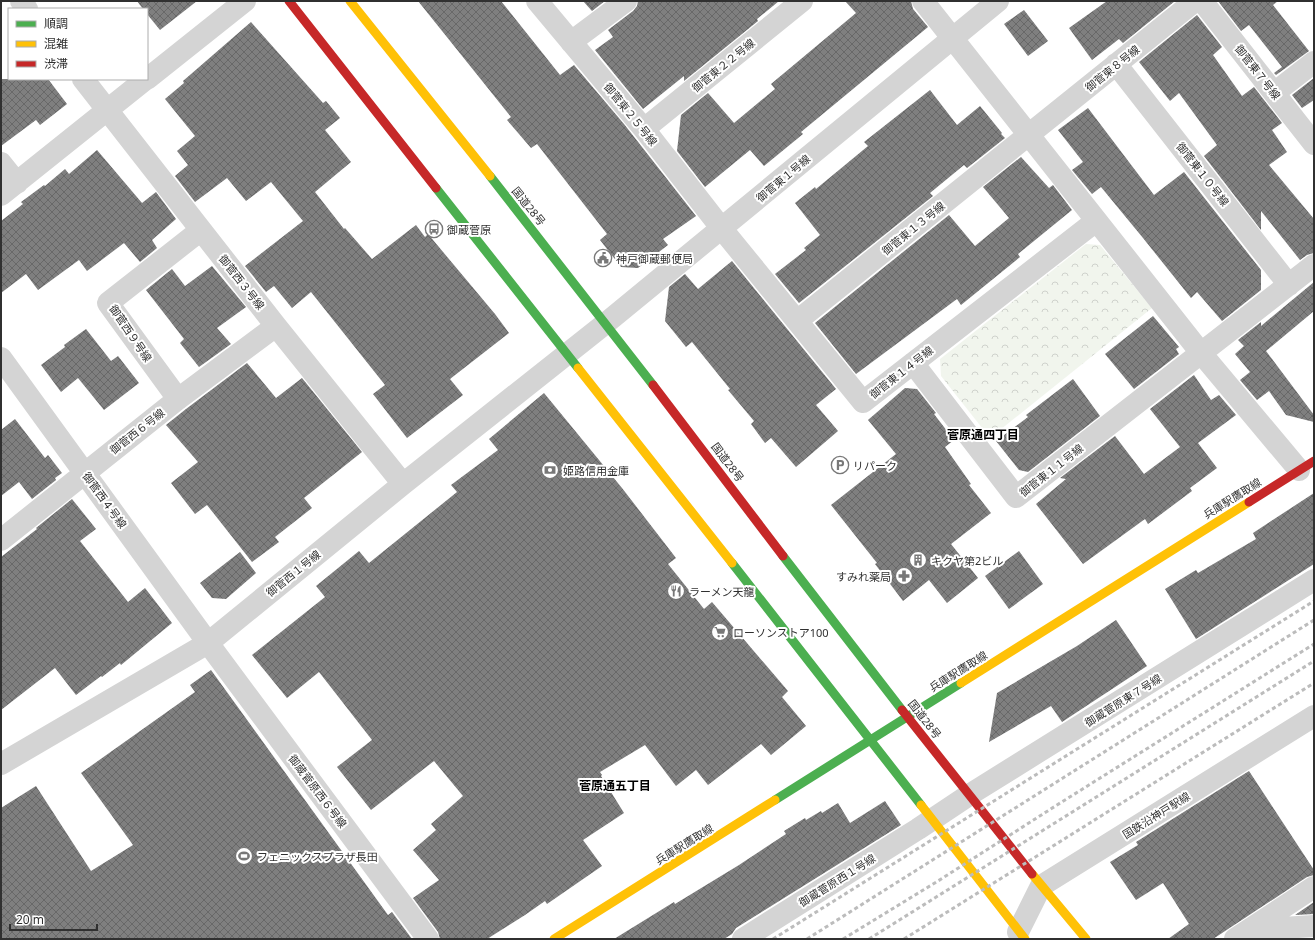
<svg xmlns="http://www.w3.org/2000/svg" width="1315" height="940" viewBox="0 0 1315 940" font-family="'Noto Sans','Noto Sans JP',sans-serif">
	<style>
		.park { fill: url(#park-crowns) }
		.building { fill: url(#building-cross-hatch) }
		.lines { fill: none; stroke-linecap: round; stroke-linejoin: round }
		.street { stroke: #d4d4d4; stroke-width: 22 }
		.fast { stroke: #4caf50; stroke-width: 9 }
		.slow { stroke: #ffc107; stroke-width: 9 }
		.jam { stroke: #c62828; stroke-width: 9 }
		.rail { stroke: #bcbcbc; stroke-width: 3; stroke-dasharray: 4 3; stroke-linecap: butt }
		.labels { text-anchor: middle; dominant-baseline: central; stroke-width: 4; stroke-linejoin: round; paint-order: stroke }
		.street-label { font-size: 11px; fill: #303030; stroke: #fff }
		.poi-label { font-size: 11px; fill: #303030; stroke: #fff; text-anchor: start }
		.neighbourhood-label { font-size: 12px; font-weight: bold; fill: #000; stroke: #fff }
	</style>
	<defs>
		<pattern id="park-crowns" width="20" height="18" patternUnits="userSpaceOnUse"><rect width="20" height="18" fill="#f1f5ed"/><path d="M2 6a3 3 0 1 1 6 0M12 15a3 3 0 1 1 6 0" fill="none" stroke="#cfd2cc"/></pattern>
		<pattern id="building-cross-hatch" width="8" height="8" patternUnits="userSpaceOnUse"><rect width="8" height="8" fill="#7f7f7f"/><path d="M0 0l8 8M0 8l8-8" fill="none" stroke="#686868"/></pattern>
	</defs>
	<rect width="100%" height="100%" fill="#fff"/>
	<!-- park -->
	<path class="park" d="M1086 244 1100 245 1152 308 990 438 941 376 940 359Z"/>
	<!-- building -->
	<path class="building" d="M137 1H197L160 30 147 14V9H143Z
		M418 1H501L560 75 574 65 624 124 696 216 663 239 668 245 638 268 621 267 600 240 607 234 537 144 531 148 507 120 511 117Z
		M583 1H605L592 11Z
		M638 1H779L757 19 758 21 684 81V76L643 109 595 50 613 37 608 30 633 11 637 6Z
		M845 1H911L913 9 928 27 801 132 803 134 764 166 750 150 705 187 677 151 681 115 708 93 734 123 775 89 771 84 856 13Z
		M1107 1H1175L1123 43 1119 39 1092 60 1069 28Z
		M1218 1H1278L1273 5 1309 51 1276 75 1274 73 1282 67 1249 25 1241 31Z
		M1024 10 1048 41 1028 56 1004 24Z
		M1197 15 1222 47 1213 55 1242 96 1254 87 1282 123 1272 130 1287 152 1269 165 1314 219V253L1307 255 1300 260 1261 211V230L1204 156 1217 145 1179 93 1170 101 1139 62Z
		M251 22 323 103 326 101 340 118 325 130 351 162 315 192 344 229 345 228 372 259 416 225 425 237 428 234 495 314 509 333 450 379 463 395 407 438 373 394 385 385 311 292 292 308 274 286 266 292 245 266 303 221 271 182 246 201 227 178 195 202 175 176 188 165 177 151 195 136 165 99 184 83 183 81Z
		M1314 78V100L1302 108 1292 95Z
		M1 79H48L67 104 40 125 36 120 1 146Z
		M930 90 957 125 980 106 1002 133 1001 134 1005 138 967 168 964 165 930 193 933 196 799 303 775 274 806 250 804 248 820 235 795 203 815 187 816 189 868 146 864 142Z
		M1088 108 1154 195 1184 172 1261 270V290L1222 321 1197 292 1191 298 1143 238 1101 187 1092 194 1072 170 1083 162 1058 130Z
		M97 150 142 203 156 192 176 219 152 240 157 248 140 262 124 243 87 271 79 260 38 290 26 274 1 293V221L23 204 21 202 44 185 45 186 65 169 69 174Z
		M1021 157 1049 188 1053 185 1072 210 1018 254 1020 257 961 305 957 299 856 374 815 323 949 215 975 246 1009 218 983 187Z
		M732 261 836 389 816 405 838 431 796 467 771 438 765 443 751 424 754 421 728 390 730 389 692 342 686 347 665 321 669 287 685 274 698 289Z
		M212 266 246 307 217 328 231 344 199 367 180 343 184 339 146 290 172 269 185 286Z
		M1314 282V311L1266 351 1314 415V422L1286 415 1269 391 1257 400 1240 380 1250 372 1235 354 1244 346 1238 340 1261 322V326Z
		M1153 316 1179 347 1176 349 1179 354 1134 389 1105 354Z
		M86 329 111 361 118 356 139 383 104 410 78 378 61 392 41 365 65 347 64 345Z
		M247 363 276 398 302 378 362 452 304 498 312 508 275 537 279 542 252 562 207 505 195 514 171 483 198 462 166 425 186 409Z
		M1194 375 1211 400 1219 395 1236 415 1198 443 1217 468 1190 488 1192 491 1148 524 1145 519 1083 564 1036 504 1066 479 1060 478 1115 436 1144 474 1180 447 1150 409Z
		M1073 379 1100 416 1028 472 1019 470 996 441 1028 417 1026 415Z
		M905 388 917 389 936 413 934 414 954 440 945 447 971 484 969 485 991 513 951 544 978 578 947 603 929 580 903 601 875 564 877 563 831 505 896 454 868 420Z
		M544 393 622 488 676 558 668 564 704 609 712 602 788 691 782 697 806 726 771 755 761 744 708 785 696 770 676 786 645 745 600 772 602 775 601 776 624 813 583 840 602 866 547 904 545 901 525 915 487 939H440L438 932 413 898 439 880 413 850 436 830 431 824 463 796 434 761 371 810 337 767 372 740 319 672 287 698 252 655 325 597 316 586 359 551 369 563 457 492 451 485 498 450 489 439Z
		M15 419 45 458 48 455 62 473 55 478 56 480 32 499 19 482 1 496V430Z
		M1314 493V564L1196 639 1165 589 1196 570 1198 573 1256 539 1253 533Z
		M72 499 96 529 80 541 128 602 145 588 172 623 121 665 120 663 102 677 101 676 76 695 55 668 1 710V557L37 529 36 528Z
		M1019 551 1043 584 1009 609 985 576Z
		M240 552 256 573 226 599 212 598 200 583Z
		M1116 620 1147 666 1062 722 1051 706 989 742 997 693 1077 646Z
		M211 670 388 915 392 912 412 939H1V808L36 786 91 871 133 845 81 773 195 692 190 685Z
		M1249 771 1314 870V875L1307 877 1213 939H1168L1189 924 1163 883 1136 900 1110 862 1138 845 1136 842Z
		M885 801 901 825 736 928 732 934 724 939H614L674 902 675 904 739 865 786 834 784 831 805 818 806 820 821 811 822 813 838 803 850 823Z
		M1314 902V914L1295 915Z"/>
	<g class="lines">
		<!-- street -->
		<path class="street" d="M21 1 27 9
			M537 1 644 129 722 229 863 402 1096 221
			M923 1 1201 353 1299 470
			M1202 1 1314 144
			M571 42 626 1
			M1116 64 1289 285
			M83 79 276 326 403 484
			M147 79 245 1
			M1274 93 1314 62
			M644 129 802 1
			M1 163 17 183
			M1 195 146 79
			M797 321 1195 1
			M1 358 208 643 428 939
			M913 363 1016 497 1314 265
			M178 399 108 303 201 230
			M1 540 178 399 276 326
			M1 764 208 643 403 484 606 323 998 1
			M1249 930 1314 926
			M1018 932 1041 886 1314 716
			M743 939 918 829 969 795 1314 580
			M1235 939 1314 887"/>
		<!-- fast -->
		<path class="fast" d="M490 176 653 385
			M436 188 578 368
			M783 556 902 710
			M732 563 921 805
			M775 800 961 683"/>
		<!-- slow -->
		<path class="slow" d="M350 1 490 176
			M578 368 732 563
			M961 683 1249 502
			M921 805 1025 939
			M1032 874 1086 939
			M554 939 775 800"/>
		<!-- jam -->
		<path class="jam" d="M289 1 436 188
			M653 385 783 556
			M1249 502 1314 461
			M902 710 1032 874"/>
		<!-- rail -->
		<path class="rail" d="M773 939 1314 601
			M807 939 1314 620
			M843 939 938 881 1057 805 1314 644
			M869 939 1314 661
			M904 939 1314 683"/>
	</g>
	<!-- icons -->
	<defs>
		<symbol id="bus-ring" viewBox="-11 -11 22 22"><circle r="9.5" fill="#fff" stroke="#787878" stroke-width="1.5"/><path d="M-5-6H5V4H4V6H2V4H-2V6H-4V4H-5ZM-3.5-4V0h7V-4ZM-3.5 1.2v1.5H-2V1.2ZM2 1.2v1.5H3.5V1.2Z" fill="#787878"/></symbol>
		<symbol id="civic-ring" viewBox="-11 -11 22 22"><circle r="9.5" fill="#fff" stroke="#787878" stroke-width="1.5"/><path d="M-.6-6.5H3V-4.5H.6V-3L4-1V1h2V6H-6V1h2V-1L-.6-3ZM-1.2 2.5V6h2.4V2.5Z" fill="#787878"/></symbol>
		<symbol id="parking-ring" viewBox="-11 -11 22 22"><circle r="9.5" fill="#fff" stroke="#787878" stroke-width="1.5"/><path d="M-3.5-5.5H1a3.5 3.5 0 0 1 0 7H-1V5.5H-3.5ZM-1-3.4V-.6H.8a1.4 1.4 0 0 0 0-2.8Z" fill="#787878"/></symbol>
		<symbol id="bank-ring" viewBox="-11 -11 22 22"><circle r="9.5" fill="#fff" stroke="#787878" stroke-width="1.5"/><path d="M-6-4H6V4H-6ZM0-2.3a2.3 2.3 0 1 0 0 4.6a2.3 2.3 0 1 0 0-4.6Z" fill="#787878"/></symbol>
		<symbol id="building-ring" viewBox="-11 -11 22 22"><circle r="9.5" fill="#fff" stroke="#787878" stroke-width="1.5"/><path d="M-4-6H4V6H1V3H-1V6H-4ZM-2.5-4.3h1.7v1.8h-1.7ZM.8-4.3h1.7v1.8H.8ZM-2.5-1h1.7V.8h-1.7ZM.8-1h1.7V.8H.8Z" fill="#787878"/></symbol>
		<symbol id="pharmacy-ring" viewBox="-11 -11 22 22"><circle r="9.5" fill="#fff" stroke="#787878" stroke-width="1.5"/><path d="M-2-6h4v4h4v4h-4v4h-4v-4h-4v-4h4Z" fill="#787878"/></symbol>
		<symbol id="restaurant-ring" viewBox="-11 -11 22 22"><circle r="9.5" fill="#fff" stroke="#787878" stroke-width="1.5"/><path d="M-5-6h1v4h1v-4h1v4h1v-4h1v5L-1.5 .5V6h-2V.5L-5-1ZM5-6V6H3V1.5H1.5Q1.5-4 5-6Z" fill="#787878"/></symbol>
		<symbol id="supermarket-ring" viewBox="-11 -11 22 22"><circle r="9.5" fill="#fff" stroke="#787878" stroke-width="1.5"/><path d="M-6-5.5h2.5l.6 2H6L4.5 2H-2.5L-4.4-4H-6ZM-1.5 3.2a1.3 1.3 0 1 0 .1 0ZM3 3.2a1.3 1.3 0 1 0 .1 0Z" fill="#787878"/></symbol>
		<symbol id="stadium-ring" viewBox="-11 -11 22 22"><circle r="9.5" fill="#fff" stroke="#787878" stroke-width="1.5"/><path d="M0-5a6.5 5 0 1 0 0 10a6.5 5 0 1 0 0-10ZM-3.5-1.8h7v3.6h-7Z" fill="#787878"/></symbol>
	</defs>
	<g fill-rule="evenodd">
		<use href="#bus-ring" x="424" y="219" width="20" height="20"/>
		<use href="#civic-ring" x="593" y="248" width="20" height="20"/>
		<use href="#parking-ring" x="830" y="455" width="20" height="20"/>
		<use href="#bank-ring" x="540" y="460" width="20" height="20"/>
		<use href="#building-ring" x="908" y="550" width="20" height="20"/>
		<use href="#pharmacy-ring" x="894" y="566" width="20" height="20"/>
		<use href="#restaurant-ring" x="666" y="581" width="20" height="20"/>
		<use href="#supermarket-ring" x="710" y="622" width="20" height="20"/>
		<use href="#stadium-ring" x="234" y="846" width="20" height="20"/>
	</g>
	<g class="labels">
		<!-- street labels -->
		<g class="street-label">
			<text transform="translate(723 65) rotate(-39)">御菅東２２号線</text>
			<text transform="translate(1112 68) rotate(-39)">御菅東８号線</text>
			<text transform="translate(1258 72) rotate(52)">御菅東７号線</text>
			<text transform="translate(631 114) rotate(51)">御菅東２５号線</text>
			<text transform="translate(1203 174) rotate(52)">御菅東１０号線</text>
			<text transform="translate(783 178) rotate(-40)">御菅東１号線</text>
			<text transform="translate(529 206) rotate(51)">国道28号</text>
			<text transform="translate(913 228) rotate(-39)">御菅東１３号線</text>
			<text transform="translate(242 282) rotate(52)">御菅西３号線</text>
			<text transform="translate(131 333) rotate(56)">御菅西９号線</text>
			<text transform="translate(901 372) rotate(-38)">御菅東１４号線</text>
			<text transform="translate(137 431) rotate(-38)">御菅西６号線</text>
			<text transform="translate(728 462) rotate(53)">国道28号</text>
			<text transform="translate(1051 470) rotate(-38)">御菅東１１号線</text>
			<text transform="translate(1232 498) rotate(-32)">兵庫駅鷹取線</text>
			<text transform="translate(105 500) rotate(54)">御菅西４号線</text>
			<text transform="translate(293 573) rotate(-39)">御菅西１号線</text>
			<text transform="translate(958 671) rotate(-32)">兵庫駅鷹取線</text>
			<text transform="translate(1123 700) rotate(-32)">御蔵菅原東７号線</text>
			<text transform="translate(925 719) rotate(52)">国道28号</text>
			<text transform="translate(318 791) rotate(53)">御蔵菅原西６号線</text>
			<text transform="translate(1156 815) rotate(-32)">国鉄沿神戸駅線</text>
			<text transform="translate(684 844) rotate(-32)">兵庫駅鷹取線</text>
			<text transform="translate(837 880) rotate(-32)">御蔵菅原西１号線</text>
		</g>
		<!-- poi labels -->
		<g class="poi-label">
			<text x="447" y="229">御蔵菅原</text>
			<text x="616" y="258">神戸御蔵郵便局</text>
			<text x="853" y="465">リパーク</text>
			<text x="563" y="470">姫路信用金庫</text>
			<text x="931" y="560">キクヤ第2ビル</text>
			<text x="891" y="576" text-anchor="end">すみれ薬局</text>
			<text x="689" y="591">ラーメン天龍</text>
			<text x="733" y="632">ローソンストア100</text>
			<text x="257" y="856">フェニックスプラザ長田</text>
		</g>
		<!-- neighbourhood labels -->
		<g class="neighbourhood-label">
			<text x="983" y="434">菅原通四丁目</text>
			<text x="615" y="785">菅原通五丁目</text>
		</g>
	</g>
	<!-- border -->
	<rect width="1315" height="940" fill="none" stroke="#303030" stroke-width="4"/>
	<!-- legend -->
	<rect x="8" y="8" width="140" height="72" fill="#ffffff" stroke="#acacac"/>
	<rect x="16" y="21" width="20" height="6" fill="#4caf50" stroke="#acacac"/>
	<text x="44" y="28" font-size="12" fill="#303030">順調</text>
	<rect x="16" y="41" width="20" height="6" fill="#ffc107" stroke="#acacac"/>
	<text x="44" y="48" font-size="12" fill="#303030">混雑</text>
	<rect x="16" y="61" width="20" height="6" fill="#c62828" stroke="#acacac"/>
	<text x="44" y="68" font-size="12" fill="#303030">渋滞</text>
	<!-- scale -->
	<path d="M10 924v6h87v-6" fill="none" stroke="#303030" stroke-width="2"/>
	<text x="16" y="924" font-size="12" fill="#303030" stroke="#ffffff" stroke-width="3" paint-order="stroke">20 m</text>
</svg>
